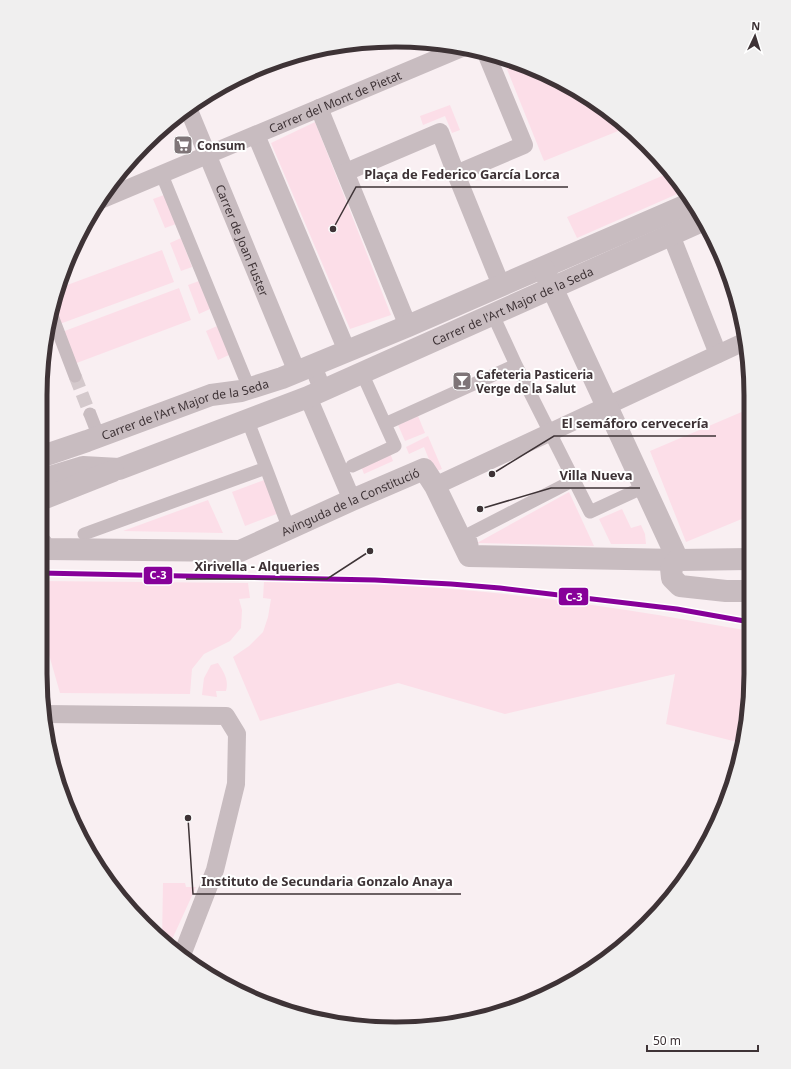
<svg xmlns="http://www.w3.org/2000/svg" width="791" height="1069" viewBox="0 0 791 1069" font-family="'Noto Sans',sans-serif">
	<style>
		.green { fill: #fcdee8 }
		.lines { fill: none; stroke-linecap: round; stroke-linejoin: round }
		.pedestrian-tunnel { stroke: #d4c9cc; stroke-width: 13; stroke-dasharray: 13 6; stroke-linecap: butt }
		.pedestrian { stroke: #c8bcc0; stroke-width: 13 }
		.minor { stroke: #c8bcc0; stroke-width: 18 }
		.tertiary { stroke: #c8bcc0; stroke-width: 22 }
		.rail-1-casing { stroke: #fff; stroke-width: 8 }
		.rail-1 { stroke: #870099; stroke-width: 5 }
		.labels { text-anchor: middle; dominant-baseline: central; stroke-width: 4; stroke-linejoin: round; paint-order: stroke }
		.street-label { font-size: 12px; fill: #3e3336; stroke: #fff }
		.poi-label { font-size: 12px; font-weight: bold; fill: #3e3336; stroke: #fff; text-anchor: start }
		.rim { fill: none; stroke: #3e3336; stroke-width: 5 }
		.leader { fill: none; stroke: #3e3336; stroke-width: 1.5 }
		.callout-dot { fill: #3e3336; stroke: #fff; stroke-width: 1.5 }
		.callout-label { font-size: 13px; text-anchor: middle; font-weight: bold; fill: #3e3336; stroke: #fff; stroke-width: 4; stroke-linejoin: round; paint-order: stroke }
		.line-badge { stroke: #fff; stroke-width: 1.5 }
		.badge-label { font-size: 11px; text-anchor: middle; font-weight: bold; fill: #fff }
	</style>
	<rect width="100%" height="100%" fill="#f9eff2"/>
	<!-- green -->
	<path class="green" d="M502 57 510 59 573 88 628 127 544 161Z
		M450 105 460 130 452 133 445 116 423 125 420 116Z
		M315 122 391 315 350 329 271 143Z
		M671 172 677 179 684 191 577 238 567 217Z
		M164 195 176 224 165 228 153 199Z
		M181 238 192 267 181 271 170 243Z
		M162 250 174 282 57 325C50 306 51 306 59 288Z
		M199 281 210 309 199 314 188 285Z
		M179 288 191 320 74 364 62 332Z
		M217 326 229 355 218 360 206 331Z
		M744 411 748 423 749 516 686 542 650 451Z
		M418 416 425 433 405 441 398 425Z
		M428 436 442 469 434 472 424 447 409 454 406 447Z
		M390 453 393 461 364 474 361 466Z
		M267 479 279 513 245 526 232 492Z
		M569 492 594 546 477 543Z
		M208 500 223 533 123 531Z
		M622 509 631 528 641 525 645 534 646 544H611L599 519Z
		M40 581 248 583 250 598 239 599 242 610 241 628 230 641 204 654 192 669 190 694 60 693 40 623Z
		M264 582C322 583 381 584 439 588 544 596 647 612 750 631V697L741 743 666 724 675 674 505 714 398 683 260 721 233 657 249 646 263 632 268 617 271 599 263 598Z
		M218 663C224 672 229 680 226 691H216L217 697 202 695 204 678 211 665Z
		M163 883H185L186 887H196L169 946 162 941Z"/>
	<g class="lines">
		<!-- pedestrian-tunnel -->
		<path class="pedestrian-tunnel" d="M75 376 90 414"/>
		<!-- pedestrian -->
		<path class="pedestrian" d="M162 175 249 388
			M51 313 75 376
			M516 365 590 512 644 487
			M362 373 385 424
			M90 414 99 437
			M352 466 395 446 385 424 516 365 493 315
			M266 468 289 529
			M84 534 266 468 247 419
			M472 545 469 534 574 480"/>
		<!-- minor -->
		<g class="minor">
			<path id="s1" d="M188 108 297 372"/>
			<path d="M319 108 408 326"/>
			<path d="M256 135 347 351"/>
			<path d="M346 172 440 132 456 174 501 285"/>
			<path d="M456 174 524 145 486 53"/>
			<path id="s2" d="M98 201 462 48"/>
			<path d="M671 235 718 354"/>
			<path d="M313 366 323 391"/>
			<path d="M308 397 352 500"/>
			<path d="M435 486 746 341"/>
			<path d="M45 714 226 716 237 734 236 784 215 870 182 955"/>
		</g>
		<!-- tertiary -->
		<g class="tertiary">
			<path id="s3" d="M40 457 87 441 211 395 241 391 282 378 408 326 691 203"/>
			<path id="s4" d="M40 480 83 467 119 469 308 397 702 221"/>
			<path d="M40 500 113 471"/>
			<path id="s5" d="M40 542 46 549 240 551 352 500 424 469 435 486 469 556 678 560 543 268"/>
			<path d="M749 559 678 560 671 568 672 578 680 586 726 591H750"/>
		</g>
		<defs>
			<path id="rail-1" d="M40 573 375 580 451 584 500 588 677 609 750 622"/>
		</defs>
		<!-- rail-1 casing -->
		<use href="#rail-1" class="rail-1-casing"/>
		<!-- rail-1 -->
		<use href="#rail-1" class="rail-1"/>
	</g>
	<!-- icons -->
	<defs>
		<symbol id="supermarket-square" viewBox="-11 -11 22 22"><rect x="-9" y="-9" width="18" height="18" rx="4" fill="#7f7578" stroke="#fff"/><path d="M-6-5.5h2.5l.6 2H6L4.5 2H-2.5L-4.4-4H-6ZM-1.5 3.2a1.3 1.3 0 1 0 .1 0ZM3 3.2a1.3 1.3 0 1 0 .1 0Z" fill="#fff"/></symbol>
		<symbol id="bar-square" viewBox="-11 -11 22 22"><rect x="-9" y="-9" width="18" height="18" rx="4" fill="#7f7578" stroke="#fff"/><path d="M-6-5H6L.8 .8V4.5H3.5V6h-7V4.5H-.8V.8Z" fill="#fff"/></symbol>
	</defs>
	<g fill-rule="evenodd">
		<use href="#supermarket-square" x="172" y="134" width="22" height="22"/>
		<use href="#bar-square" x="451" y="370" width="22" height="22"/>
	</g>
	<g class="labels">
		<!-- street labels -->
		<g class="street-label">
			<text stroke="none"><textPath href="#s2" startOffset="257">Carrer del Mont de Pietat</textPath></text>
			<text stroke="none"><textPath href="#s1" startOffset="143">Carrer de Joan Fuster</textPath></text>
			<text stroke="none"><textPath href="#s4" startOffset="507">Carrer de l'Art Major de la Seda</textPath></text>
			<text stroke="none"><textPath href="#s3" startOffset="153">Carrer de l'Art Major de la Seda</textPath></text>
			<text stroke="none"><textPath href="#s5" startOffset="324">Avinguda de la Constitució</textPath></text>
		</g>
		<!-- poi labels -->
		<g class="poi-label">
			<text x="197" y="145">Consum</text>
			<text x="476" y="374">Cafeteria Pasticeria<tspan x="476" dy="14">Verge de la Salut</tspan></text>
		</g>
	</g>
	<!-- crop -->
	<path d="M0 0H791V1069H0ZM395 47H396A348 348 0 0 1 744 395V674A348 348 0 0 1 396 1022H395A348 348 0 0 1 47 674V395A348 348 0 0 1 395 47Z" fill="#f0efef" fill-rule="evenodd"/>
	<path class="rim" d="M395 47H396A348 348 0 0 1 744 395V674A348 348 0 0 1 396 1022H395A348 348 0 0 1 47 674V395A348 348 0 0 1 395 47Z"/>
	<!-- callouts -->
	<path class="leader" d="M333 229L356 187H568M492 474L554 436H716M480 509L551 488H640M370 551L327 579H186M188 818L193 894H461"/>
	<g class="callout-dot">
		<circle cx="333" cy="229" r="4"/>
		<circle cx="492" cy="474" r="4"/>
		<circle cx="480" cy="509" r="4"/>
		<circle cx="370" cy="551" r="4"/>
		<circle cx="188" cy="818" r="4"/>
	</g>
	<g class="callout-label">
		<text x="462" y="179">Plaça de Federico García Lorca</text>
		<text x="635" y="428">El semáforo cervecería</text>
		<text x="596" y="480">Villa Nueva</text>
		<text x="257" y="571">Xirivella - Alqueries</text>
		<text x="327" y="886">Instituto de Secundaria Gonzalo Anaya</text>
	</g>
	<g class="line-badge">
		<rect x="143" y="566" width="30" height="19" rx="4" fill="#870099"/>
		<rect x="558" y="587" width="31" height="19" rx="4" fill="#870099"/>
	</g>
	<g class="badge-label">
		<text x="158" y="579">C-3</text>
		<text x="574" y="601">C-3</text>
	</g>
	<!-- north arrow -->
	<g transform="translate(755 36) rotate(4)" stroke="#ffffff" stroke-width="3" paint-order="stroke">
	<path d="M0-3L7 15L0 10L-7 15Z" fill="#3e3336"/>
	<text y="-6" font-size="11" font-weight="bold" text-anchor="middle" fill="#3e3336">N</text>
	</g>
	<!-- scale -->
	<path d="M647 1045v6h111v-6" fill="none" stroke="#3e3336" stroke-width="2"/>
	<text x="653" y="1045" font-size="12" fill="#3e3336" stroke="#ffffff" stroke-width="3" paint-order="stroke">50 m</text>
</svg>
